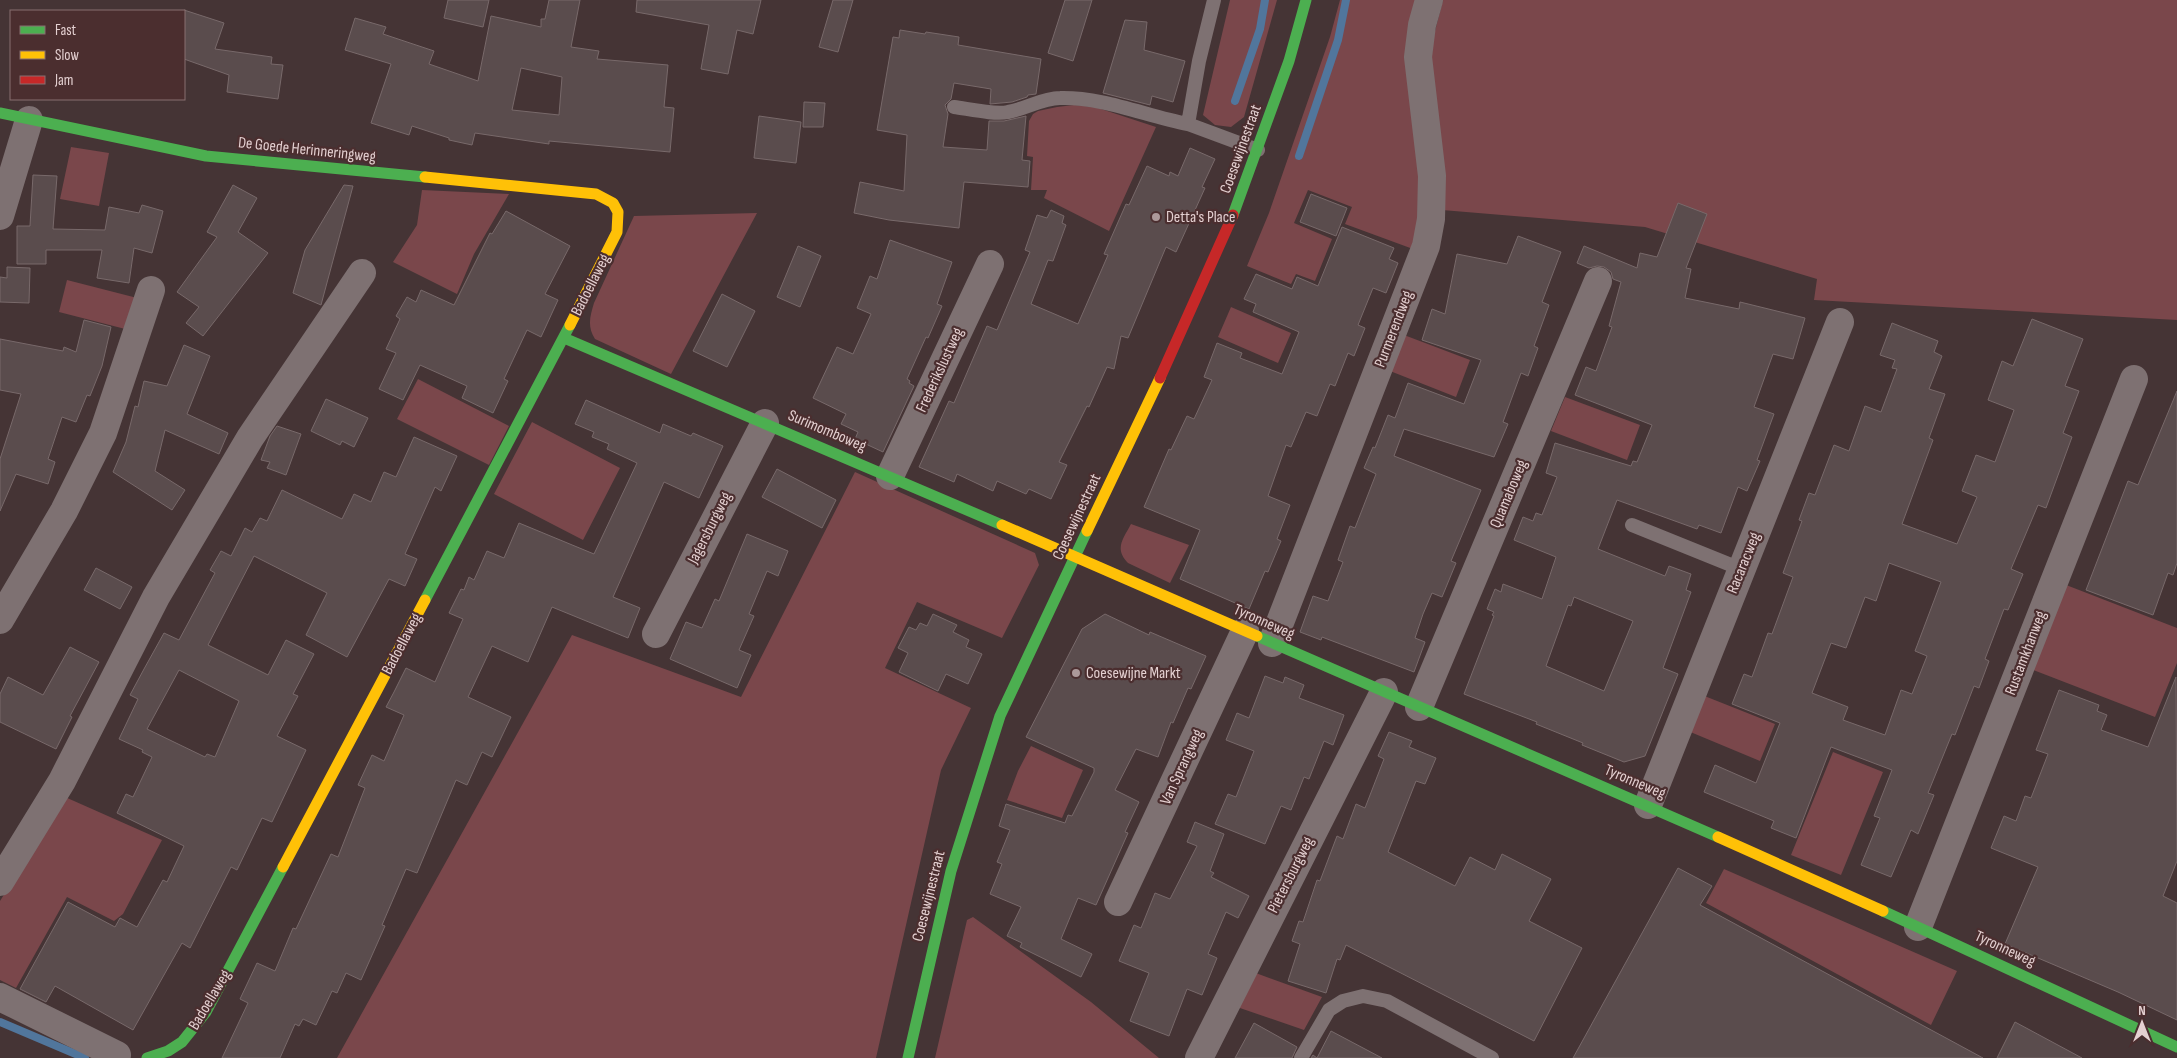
<svg xmlns="http://www.w3.org/2000/svg" width="2177" height="1058" viewBox="0 0 2177 1058" font-family="'Sofia Sans Condensed',sans-serif">
	<style>
		.green { fill: #7a474b }
		.lines { fill: none; stroke-linecap: round; stroke-linejoin: round }
		.stream { stroke: #51769c; stroke-width: 8 }
		.building { fill: #5a4c4d; stroke: #78696a; fill-rule: evenodd }
		.lane { stroke: #7e7172; stroke-width: 14 }
		.street { stroke: #7e7172; stroke-width: 28 }
		.fast { stroke: #4caf50; stroke-width: 11 }
		.slow { stroke: #ffc107; stroke-width: 11 }
		.jam { stroke: #c62828; stroke-width: 11 }
		.poi-dot { fill: #ac999a; stroke: #4b2e2f; stroke-width: 2 }
		.labels { text-anchor: middle; dominant-baseline: central; stroke-width: 4.5; stroke-linejoin: round; paint-order: stroke }
		.street-label { font-size: 16px; fill: #e4d0d1; stroke: #4b2e2f }
		.poi-label { font-size: 16px; fill: #e4d0d1; stroke: #4b2e2f; text-anchor: start }
	</style>
	<rect width="100%" height="100%" fill="#453435"/>
	<!-- green -->
	<path class="green" d="M1230 0H1277L1244 117 1231 127 1215 125 1203 115Z
		M1340 0H1418L1422 202 1413 249 1345 224 1352 207 1308 190 1294 223 1332 239 1315 281 1296 274 1291 284 1247 266 1269 213 1330 37Z
		M1443 0H2177V320L1814 300 1817 279 1645 227 1442 210 1430 71 1434 35Z
		M1074 105 1095 107 1156 127 1109 231 1044 198 1047 190H1031L1033 157 1027 156 1029 121 1033 114 1038 111 1057 107Z
		M71 147 109 153 99 206 60 199Z
		M422 190 509 194 474 254 457 294 393 262 417 225Z
		M757 213 671 374 595 339C587 327 590 316 594 303L634 216Z
		M67 280 145 300 133 331 59 312Z
		M1231 307 1291 333 1278 363 1218 337Z
		M1404 335 1470 360 1456 397 1390 371Z
		M418 379 509 426 489 465 397 419Z
		M1565 397 1640 425 1627 460 1551 431Z
		M532 422 620 468 583 540 494 494Z
		M855 472 1035 553 1039 565 1002 638 917 602 885 668 971 708 941 770 876 1058H337L572 635 741 697Z
		M1131 524 1189 545 1170 583 1128 563C1114 549 1123 539 1131 524Z
		M2061 583 2177 628V663L2155 717 2028 668Z
		M1702 695 1775 724 1760 761 1688 731Z
		M1031 746 1083 770 1062 818 1007 800 1018 771Z
		M1833 752 1883 772 1841 875 1791 855Z
		M65 797 162 840 123 914 114 921 67 897 16 988 0 980V901Z
		M1724 869 1957 971 1931 1025 1706 903Z
		M973 917 1091 1002 1159 1058H935L967 920Z
		M1253 972 1322 997 1304 1030 1237 1007Z"/>
	<g class="lines">
		<!-- stream -->
		<path class="stream" d="M1235 101 1260 29 1265 0
			M1299 156 1338 40 1346 0
			M0 1022 85 1058"/>
	</g>
	<!-- building -->
	<path class="building" d="M448 0H489L483 27 444 18Z
		M549 0H580L571 47 599 51 597 59 668 65 664 107 674 108 670 152 549 141V144L475 133 472 145 449 140V138L412 126 409 135 371 123 391 64 345 50 355 18 386 27 383 34 434 51 429 64 478 81 491 16 541 27V19H545ZM521 68 562 77 559 115 512 110Z
		M637 0H761L753 34 737 30 728 74 701 69 709 25 636 12Z
		M833 0H853L838 52 819 47Z
		M1065 0H1092L1073 61 1048 53Z
		M184 10 224 23 215 49 272 57 271 64 283 65 278 99 227 92 229 75 184 59Z
		M1125 20 1147 22 1144 50 1185 61 1173 102 1152 96 1150 105 1103 93Z
		M900 30 925 34 926 32 959 37 958 45 1041 59 1036 94 1028 95 1027 97 1012 102 990 104 991 89 954 83 951 99 945 105 948 114 943 147 987 150 989 121H1004L1026 116 1022 160 1030 161 1028 187 964 182 959 228 889 220 854 213 860 182 904 191 907 135 877 130 893 37 899 38Z
		M804 102 825 103 823 127H803Z
		M759 116 801 122 796 163 754 158Z
		M1190 148 1215 159 1202 187 1205 188 1176 252 1166 247 1128 338 1121 336 1114 369 1107 367 1089 407 1087 406 1059 462 1067 465 1051 499 1029 489 1026 494 997 481 993 491 957 474 954 482 919 467 949 401 954 403 987 326 997 330 1030 252 1025 250 1037 215 1047 218 1051 210 1064 216 1062 223 1066 225 1053 261 1048 260 1031 304 1078 324 1108 255 1104 254 1126 204 1129 205 1147 166 1169 176 1170 172 1178 176Z
		M33 175 57 176 53 229 105 230 109 207 139 213 142 205 163 211 152 253 134 248 129 283 97 278 102 250H46V264H17V226H30Z
		M233 185 257 198 238 232 268 253 203 336 186 323 199 307 177 292 217 237 207 232Z
		M344 185 353 186 321 305 293 293 305 250Z
		M1311 194 1347 208 1336 236 1300 222Z
		M1678 203 1707 214 1686 268 1691 269 1685 298 1739 309 1740 302 1805 318 1793 359 1773 354 1754 407 1774 414 1757 460 1760 461 1747 491 1738 487 1721 533 1699 525 1697 529 1617 500 1598 549 1665 576 1669 566 1691 574 1686 590 1691 592 1663 668 1678 674 1645 756 1624 762 1582 745 1583 743 1536 724 1537 722 1464 694 1494 616 1492 615 1494 612 1487 609 1495 589 1501 592 1503 584 1542 599 1556 557 1514 540 1523 517 1533 521 1536 513 1542 515 1557 477 1546 473 1555 443 1631 466 1633 461 1637 462 1652 425 1575 395 1586 367 1596 371 1612 327 1609 326 1621 282 1613 279 1611 272 1604 267 1597 266 1589 268 1577 263 1584 246 1637 268 1640 253 1657 257ZM1574 597 1633 621 1604 691 1546 666 1568 605 1571 606Z
		M506 211 570 246 545 294 558 300 541 337 527 330 504 379 508 381 493 413 462 398 467 386 420 365 403 400 379 389 396 353 386 349 400 319 396 316 407 297 416 302 421 290 454 305 490 233 492 234Z
		M1342 227 1394 248 1389 259 1398 263 1386 293 1373 288 1358 325 1365 328 1354 356 1348 353 1335 386 1330 384 1317 416 1306 412 1291 447 1286 445 1268 496 1290 505 1277 539 1281 541 1268 572 1265 571 1249 609 1180 579 1200 530 1144 507 1169 449 1171 450 1187 416 1194 419 1212 380 1204 377 1217 343 1242 353 1240 358 1282 374 1299 332 1253 312 1256 304 1244 299 1256 274 1292 289 1297 277 1318 286Z
		M1518 236 1561 252 1542 302 1549 305 1534 346 1538 348 1528 376 1521 373 1503 422 1508 424 1494 457 1404 429 1394 456 1481 490 1451 561 1456 563 1442 597 1432 593 1423 614 1415 638 1425 642 1414 672 1322 637 1321 640 1300 632 1313 596 1328 601 1343 562 1338 560 1350 526 1355 528 1376 474 1364 468 1373 447 1375 448 1388 415 1395 418 1408 383 1464 404 1481 360 1422 340 1432 309 1445 314 1457 254 1507 264Z
		M890 240 952 262 937 304 942 306 928 338 926 337 907 379 910 381 909 383 914 386 883 452 855 439 858 432 841 424 846 414 813 398 837 347 853 354 871 314 857 308 870 276 877 279Z
		M798 246 821 256 800 307 777 297Z
		M7 267 30 268 29 303 0 302V277L7 278Z
		M722 294 755 311 727 367 693 351Z
		M2032 319 2083 339 2065 386 2079 391 2063 433 2072 437 2046 508 2038 505 2011 569 2023 574 2008 610 2004 609 1985 659 1989 661 1979 688 1974 686 1955 735 1952 734 1928 793 1934 795 1918 834 1911 830 1891 877 1861 865 1880 818 1874 816 1892 770 1831 747 1796 838 1771 828 1774 821 1704 792 1715 765 1756 783 1780 723 1732 704 1744 674 1752 677 1768 633 1772 634 1793 577 1783 573 1802 521 1799 520 1809 493 1815 495 1834 445 1849 451 1865 406 1881 412 1897 369 1892 368 1895 360 1880 355 1892 323 1938 341 1934 352 1942 356 1929 389 1945 394 1929 438 1933 440 1902 524 1957 544 1977 497 1962 491 1976 455 1995 462 2014 410 1988 400 2002 361 2013 366ZM1889 563 1941 582 1915 651 1927 656 1912 694 1901 690 1885 735 1843 720 1848 707 1812 693 1831 643 1846 648 1865 597 1876 601Z
		M84 320 111 327 102 366 90 396 87 395 76 422 62 417 48 459 55 462 48 484 16 474 0 511V459L21 394 0 390V339L63 351 64 347 76 352Z
		M184 345 210 356 187 414 228 433 219 454 165 430 155 471 185 490 172 510 113 472 126 442 135 406 138 407 144 381 167 386Z
		M2177 391V563L2173 575 2168 573 2153 615 2086 590 2128 481 2138 485Z
		M326 399 368 418 354 447 342 441 340 445 311 431Z
		M586 400 660 433 663 424 691 436 693 433 723 446 699 498 664 482 613 597 640 608 628 638 552 607 528 662 492 646 468 697 511 717 492 757 482 752 467 785 456 780 417 873 406 869 382 925 385 926 361 980 346 973 337 993 332 991 316 1025 303 1019 299 1026 295 1024 280 1058H222L248 1003 240 999 257 963 275 971 293 928 296 929 331 854 338 857 365 788 358 785 372 755 384 761 404 715 386 707 394 692 406 668 435 682 463 619 449 613 461 589 464 590 469 577 474 580 487 551 504 558 519 523 594 554 637 463 607 449 609 444 592 437 594 432 575 424Z
		M277 426 301 434 286 475 267 468 270 462 261 460 270 436Z
		M414 437 457 456 441 491 435 487 405 554 417 559 405 586 389 579 347 657 306 635 327 593 254 556 208 645 268 675 286 640 314 654 293 694 298 696 277 736 306 750 272 822 262 818 237 870 231 867 190 948 182 943 133 1030 55 986 46 1002 20 989 68 902 115 927 120 918 137 927 163 880 167 882 184 846 117 813 126 794 133 797 152 757 142 752 143 750 119 739 138 699 130 695 144 669 164 633 179 640 215 573 210 570 221 551 231 556 245 528 252 532 260 518 267 521 282 490 342 519 354 494 371 502 384 472 396 477ZM179 670 239 701 215 757 207 754 205 757 147 729Z
		M777 469 836 500 822 528 762 497Z
		M747 534 788 551 778 576 767 571 749 614 754 616 739 650 751 655 737 688 670 659 686 622 702 628 715 599 719 601Z
		M96 568 132 587 120 609 84 590Z
		M933 614 957 625 953 632 969 640 966 647 982 654 968 684 946 674 938 691 899 672 908 653 898 648 909 627 916 630 920 623 927 626Z
		M1105 614 1149 635 1150 632 1206 656 1191 689 1188 688 1173 723 1171 722 1158 757 1136 749 1115 790 1139 802 1125 832 1128 833 1096 905 1078 898 1061 939 1092 954 1081 977 1020 947 1022 943 1007 936 1021 907 990 894 1002 864 997 862 1010 830 999 826 1006 804 1065 823 1068 815 1072 816 1094 772V768L1026 737 1082 629Z
		M70 647 99 662 70 716 72 717 56 749 0 722V694L8 677 43 695Z
		M1265 676 1283 683 1285 677 1304 685 1299 698 1344 715 1333 745 1324 741 1309 779 1304 777 1291 810 1281 806 1265 844 1215 824 1228 794 1236 797 1254 751 1226 740 1237 713 1249 718Z
		M2176 677 2177 861 2163 896 2177 903V1020L2118 992 2005 944 2038 867 1991 848 2004 816 2016 821 2025 796 2031 798 2048 754 2036 750 2059 690 2099 705 2097 711 2107 715 2101 730 2148 747Z
		M1389 732 1412 741 1409 747 1436 758 1425 784 1416 781 1388 852 1455 886 1470 857 1495 870 1502 854 1551 879 1529 921 1582 948 1534 1041 1346 945 1340 960 1337 959 1326 993 1288 981 1300 944 1292 941 1299 921 1303 922 1317 880 1320 881 1337 836 1343 839 1356 804 1365 808 1384 759 1378 756Z
		M1195 822 1224 834 1210 871 1214 873 1211 877 1249 896 1238 918 1226 912 1208 954 1217 958 1202 995 1187 989 1169 1036 1130 1021 1149 973 1119 961 1134 925 1141 928 1155 893 1170 899 1197 846 1187 842Z
		M1678 868 1712 886 1700 905 1983 1058H1573Z
		M2015 1022 2082 1058H1997Z
		M1254 1023 1297 1047 1292 1058H1235Z
		M1331 1031 1382 1058H1311L1313 1055 1317 1058Z"/>
	<g class="lines">
		<!-- lane -->
		<path class="lane" d="M1214 0 1199 61 1188 124 1258 150
			M954 107C969 109 995 115 1008 112 1026 109 1042 98 1060 98 1104 97 1146 116 1188 124
			M1632 525 1741 569
			M1301 1058 1329 1010 1343 1001 1363 996 1387 1001 1492 1058"/>
		<!-- street -->
		<path class="street" d="M0 216 29 120
			M890 476 990 264
			M0 620 64 511 103 433 151 290
			M656 634 765 423
			M1272 643 1426 246 1431 219 1432 176 1418 57 1422 25 1429 0
			M1419 707 1598 281
			M1648 805 1840 322
			M0 882 62 781 156 597 250 438 362 273
			M1118 902 1245 631
			M1918 927 2134 379
			M0 997 117 1055
			M1199 1058 1384 692"/>
		<!-- fast -->
		<path class="fast" d="M0 113 206 156 425 177
			M1233 215 1289 61 1306 0
			M564 338 1002 525
			M425 600 570 325
			M1257 636 1718 837
			M1883 911 2177 1047
			M147 1058 168 1051 182 1042 206 1012 283 867
			M908 1058 951 871 1000 716 1087 531"/>
		<!-- slow -->
		<path class="slow" d="M425 177 596 194 613 203 618 212 617 232 570 325
			M1002 525 1257 636
			M1087 531 1160 378
			M1718 837 1883 911
			M283 867 425 600"/>
		<!-- jam -->
		<path class="jam" d="M1160 378 1233 215"/>
	</g>
	<!-- markers -->
	<g class="poi-dot">
		<circle cx="1156" cy="217" r="5"/>
		<circle cx="1076" cy="673" r="5"/>
	</g>
	<g class="labels">
		<!-- street labels -->
		<g class="street-label">
			<text transform="translate(1241 149) rotate(-70)">Coesewijnestraat</text>
			<text transform="translate(307 150) rotate(6)">De Goede Herinneringweg</text>
			<text transform="translate(591 285) rotate(-63)">Badoellaweg</text>
			<text transform="translate(1394 329) rotate(-69)">Purmerendweg</text>
			<text transform="translate(940 370) rotate(-65)">Frederikslustweg</text>
			<text transform="translate(827 431) rotate(23)">Surimomboweg</text>
			<text transform="translate(1509 494) rotate(-67)">Quamaboweg</text>
			<text transform="translate(1077 517) rotate(-65)">Coesewijnestraat</text>
			<text transform="translate(710 528) rotate(-63)">Jagersburgweg</text>
			<text transform="translate(1744 563) rotate(-68)">Racaracweg</text>
			<text transform="translate(1264 622) rotate(24)">Tyronneweg</text>
			<text transform="translate(402 644) rotate(-62)">Badoellaweg</text>
			<text transform="translate(2026 653) rotate(-69)">Rustamkhanweg</text>
			<text transform="translate(1182 767) rotate(-65)">Van Sprangweg</text>
			<text transform="translate(1635 782) rotate(23)">Tyronneweg</text>
			<text transform="translate(1291 875) rotate(-63)">Pietersburgweg</text>
			<text transform="translate(929 896) rotate(-76)">Coesewijnestraat</text>
			<text transform="translate(2005 949) rotate(25)">Tyronneweg</text>
			<text transform="translate(210 1000) rotate(-59)">Badoellaweg</text>
		</g>
		<!-- poi labels -->
		<g class="poi-label">
			<text x="1166" y="217">Detta's Place</text>
			<text x="1086" y="673">Coesewijne Markt</text>
		</g>
	</g>
	<!-- legend -->
	<rect x="10" y="10" width="175" height="90" fill="#4b2e2f" stroke="#886f70"/>
	<rect x="20" y="26" width="25" height="8" fill="#4caf50" stroke="#886f70"/>
	<text x="55" y="35" font-size="15" fill="#e4d0d1">Fast</text>
	<rect x="20" y="51" width="25" height="8" fill="#ffc107" stroke="#886f70"/>
	<text x="55" y="60" font-size="15" fill="#e4d0d1">Slow</text>
	<rect x="20" y="76" width="25" height="8" fill="#c62828" stroke="#886f70"/>
	<text x="55" y="85" font-size="15" fill="#e4d0d1">Jam</text>
	<!-- north arrow -->
	<g transform="translate(2142 1023)" stroke="#4b2e2f" stroke-width="4" paint-order="stroke">
	<path d="M0-4L9 19L0 12L-9 19Z" fill="#e4d0d1"/>
	<text y="-8" font-size="14" font-weight="bold" text-anchor="middle" fill="#e4d0d1">N</text>
	</g>
</svg>
